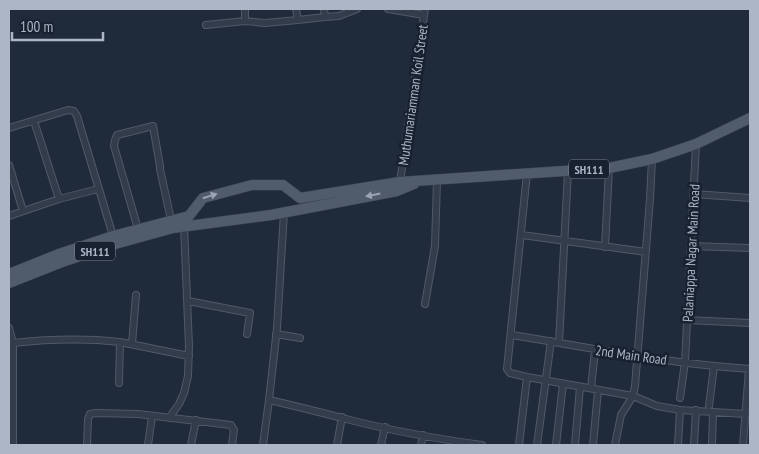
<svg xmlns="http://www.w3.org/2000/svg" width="759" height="454" viewBox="0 0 759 454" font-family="'PT Sans Narrow',sans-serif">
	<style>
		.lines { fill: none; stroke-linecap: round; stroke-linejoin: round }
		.minor-casing { stroke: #505968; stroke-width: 8 }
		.primary-casing { stroke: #3c4554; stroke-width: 11 }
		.minor { stroke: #323c4a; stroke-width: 6 }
		.primary { stroke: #505b6b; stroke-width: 10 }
		.oneway { fill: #9aa4b5 }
		.labels { text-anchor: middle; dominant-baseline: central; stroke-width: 5; stroke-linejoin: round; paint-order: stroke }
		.shield { fill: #18212f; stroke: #808999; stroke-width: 1 }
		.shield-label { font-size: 12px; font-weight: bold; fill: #adb6c7 }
		.street-label { font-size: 14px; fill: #adb6c7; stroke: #18212f }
	</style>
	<rect width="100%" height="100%" fill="#1f2a3a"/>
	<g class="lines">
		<defs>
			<path id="minor" d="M388 9 424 15
				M325 17 339 16 357 9
				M298 20 325 17 324 9
				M245 21 265 23 298 20 296 9
				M206 25 245 21V9
				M34 121 59 199
				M9 128 68 110 74 111 77 116 113 236
				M9 165 23 211
				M400 182 425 9
				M694 194 750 198
				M284 212 277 328 269 400C296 406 323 413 350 420 393 431 438 439 482 445
				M9 216 59 199 98 189
				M138 229 114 146 115 140 117 135 153 126 160 166V169L171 220
				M522 235 646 252
				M691 246 750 248
				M605 247 609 168
				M188 301 250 313 247 334
				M425 304 435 246 437 180
				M687 320 750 323
				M9 328 13 343V445
				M276 334 300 338
				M512 335C591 348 670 364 750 369
				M120 342 189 356
				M13 343C50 339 83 338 120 342L119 383
				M559 343 568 171
				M132 344 136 295
				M527 377 510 373 507 369 527 173
				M591 388 595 350
				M680 398 685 362 696 144
				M709 406 714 366
				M169 418 179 404 184 393 188 376 189 346 184 226
				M87 445 88 419 90 414 96 413 138 414 231 425 234 430 232 445
				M148 445 152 416
				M191 445 196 420
				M263 445 269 400
				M337 445 342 417
				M381 445 385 427
				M421 445 423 435
				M519 445 527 377 633 396 657 406 680 410 746 414
				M537 445 551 341
				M556 445 563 384
				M575 445 580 387
				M593 445 598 390
				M615 445 621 415 633 396 635 386 650 199 652 159
				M678 445 680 410
				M694 445 696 410
				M712 445 713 412
				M743 445 749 369"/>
			<path id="primary" d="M9 274 59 254 113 236 189 216 203 198 252 185H283L300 198 400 182 609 168 652 159 696 144 750 118
				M9 283 62 262 115 244 173 228 271 215 397 191 414 184"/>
		</defs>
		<!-- minor casing -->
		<use href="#minor" class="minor-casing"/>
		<!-- primary casing -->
		<use href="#primary" class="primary-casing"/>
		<!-- minor -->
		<use href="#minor" class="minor"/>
		<!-- primary -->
		<use href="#primary" class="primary"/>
	</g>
	<!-- one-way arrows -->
	<defs><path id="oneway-solid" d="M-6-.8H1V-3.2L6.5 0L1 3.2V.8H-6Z" transform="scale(1.25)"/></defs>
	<g class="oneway">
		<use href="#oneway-solid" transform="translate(373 195) rotate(169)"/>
		<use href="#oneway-solid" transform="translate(210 196) rotate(-17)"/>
	</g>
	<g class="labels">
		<!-- shield labels -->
		<g class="shield">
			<rect x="569" y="159.5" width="40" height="19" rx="4"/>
			<rect x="75" y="241.5" width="40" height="19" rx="4"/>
		</g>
		<g class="shield-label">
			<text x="589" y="169">SH111</text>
			<text x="95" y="251">SH111</text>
		</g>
		<!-- street labels -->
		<g class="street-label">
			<text transform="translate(413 95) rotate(-82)">Muthumariamman Koil Street</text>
			<text transform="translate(691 253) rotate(-87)">Palaniappa Nagar Main Road</text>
			<text transform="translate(631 355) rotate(8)">2nd Main Road</text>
		</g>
	</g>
	<!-- border -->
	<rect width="759" height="454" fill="none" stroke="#adb6c7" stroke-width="20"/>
	<!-- scale -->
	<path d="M12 32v8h91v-8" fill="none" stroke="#adb6c7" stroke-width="2.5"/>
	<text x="20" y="32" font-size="15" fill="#adb6c7" stroke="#18212f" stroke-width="4" paint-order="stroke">100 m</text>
</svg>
